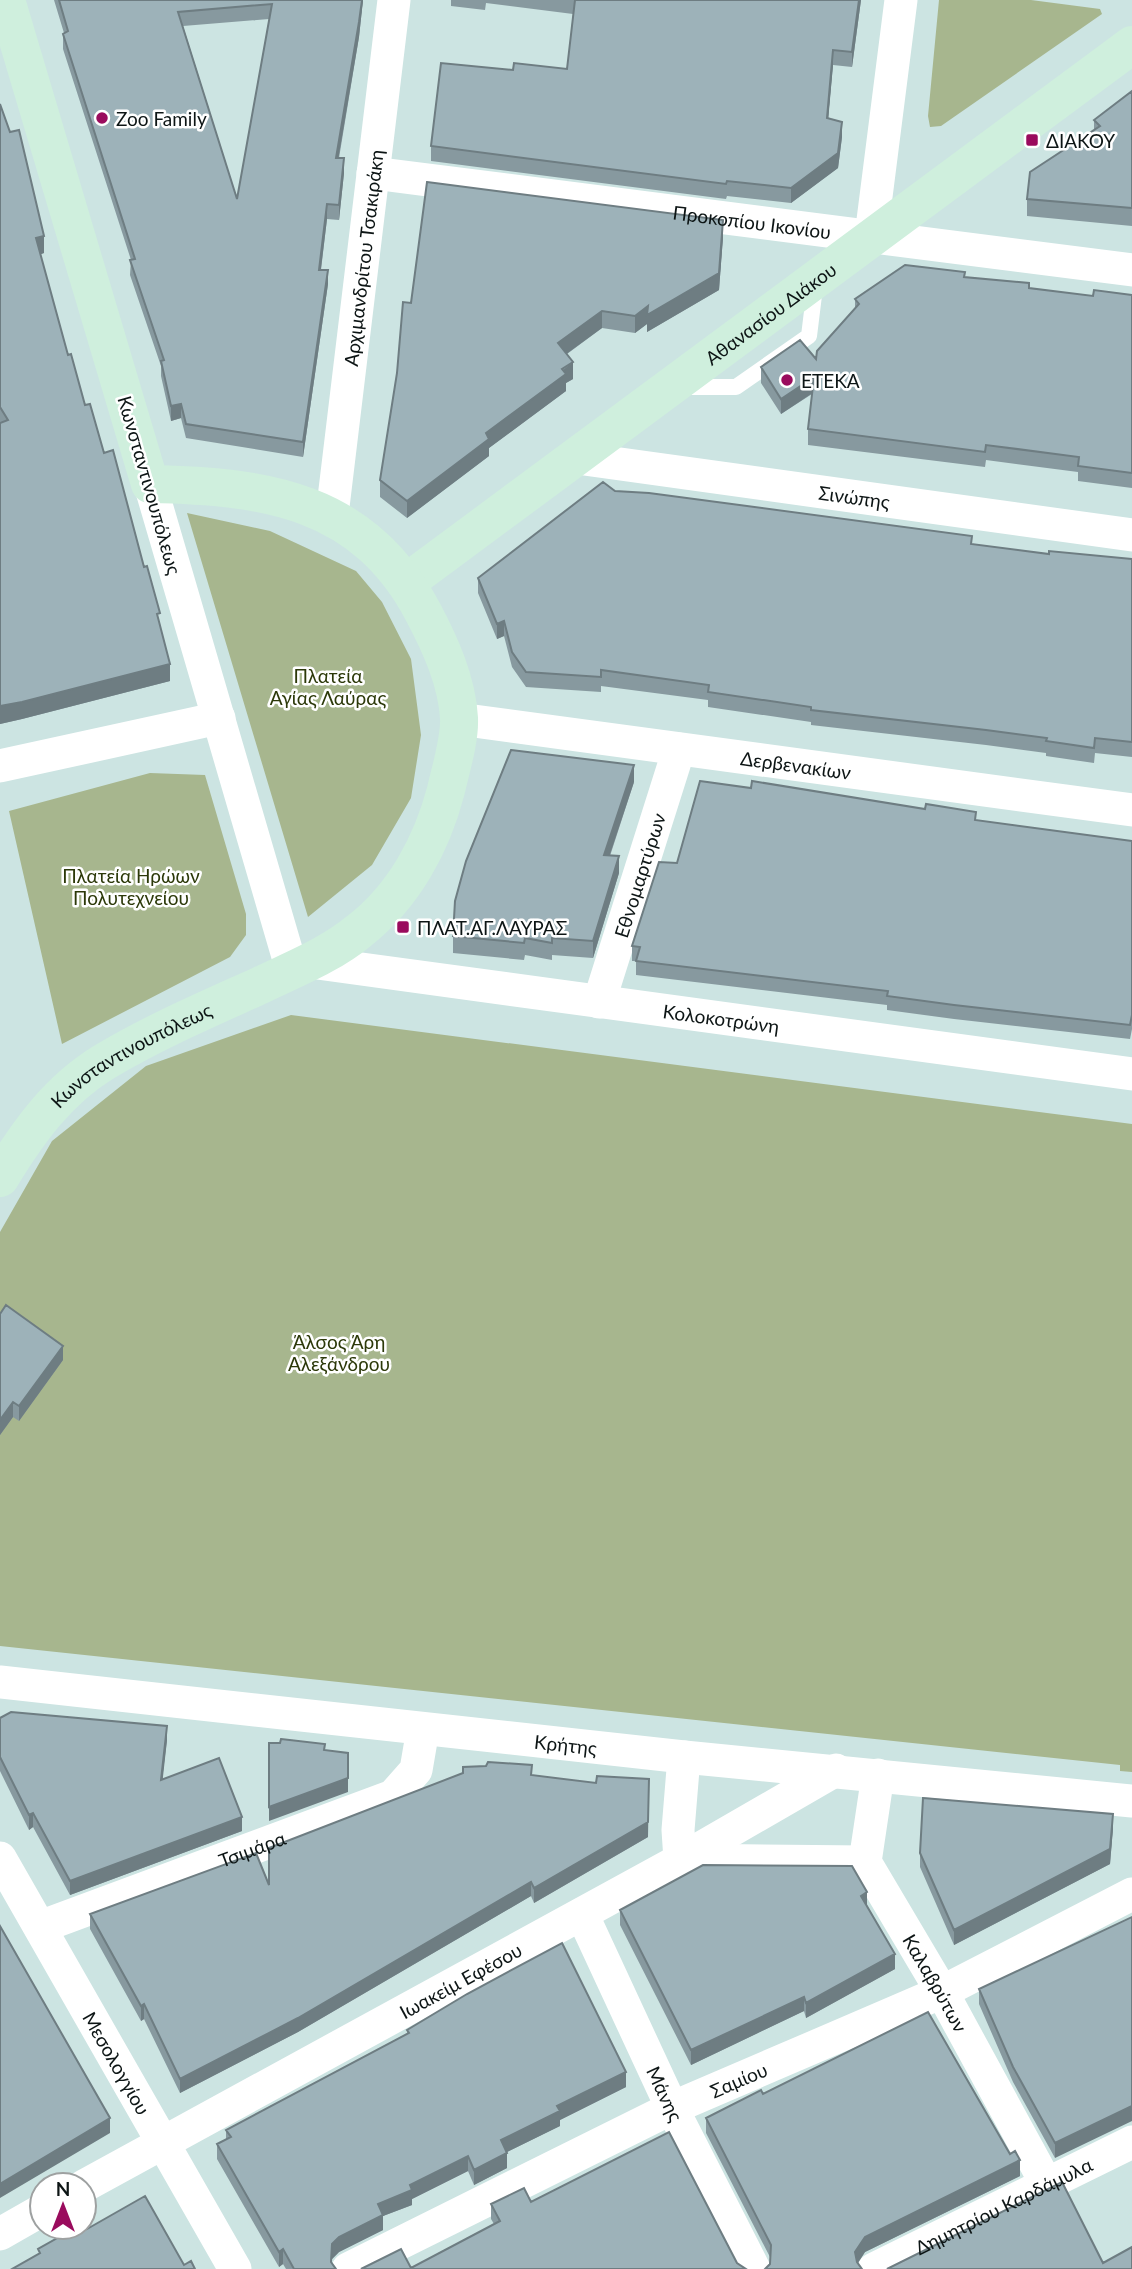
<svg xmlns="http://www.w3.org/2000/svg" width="1132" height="2269" viewBox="0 0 1132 2269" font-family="Lato,sans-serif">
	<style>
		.green { fill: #a7b68e }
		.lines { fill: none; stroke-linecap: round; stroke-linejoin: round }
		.lane { stroke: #fff; stroke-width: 16 }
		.street { stroke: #fff; stroke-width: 33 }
		.secondary { stroke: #cfefdd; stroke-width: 38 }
		.wall { fill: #87999f; fill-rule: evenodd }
		.shaded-wall { fill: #6e7d82 }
		.building { fill: #9db2b9; stroke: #6e7d82; stroke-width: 2; fill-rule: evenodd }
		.poi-dot { fill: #9a0b5d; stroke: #fff; stroke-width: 2.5 }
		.labels { text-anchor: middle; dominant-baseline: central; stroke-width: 5; stroke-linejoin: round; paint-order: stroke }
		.poi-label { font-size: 19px; fill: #0d1515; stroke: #fff; text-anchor: start }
		.street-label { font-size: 19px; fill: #0d1515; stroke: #fff }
		.park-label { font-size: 19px; fill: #2c3909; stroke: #fff }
	</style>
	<rect width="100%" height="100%" fill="#cce4e2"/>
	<!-- green -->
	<path class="green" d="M939 0H1031L1100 9 1102 14 941 126 930 127 928 116Z
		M187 513 270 531 356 571 382 602 411 659 421 735 411 798 372 865 308 917Z
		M150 773 205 775 246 914V935L230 957 62 1044 9 811Z
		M291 1015 1132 1124V1772L1120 1771V1765L0 1646V1232L52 1141 146 1066Z"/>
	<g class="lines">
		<!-- lane -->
		<path class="lane" d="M683 387H736L809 336 815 287"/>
		<!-- street -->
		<g class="street">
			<path id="s1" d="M373 173 1132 270"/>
			<path d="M871 236 901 0"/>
			<path id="s2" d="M577 458 1132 535"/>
			<path d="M150 484 292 970"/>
			<path id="s3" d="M332 515 394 0"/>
			<path id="s4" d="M459 719 1132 810"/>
			<path d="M0 766 219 718"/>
			<path id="s5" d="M310 962 1132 1074"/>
			<path id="s6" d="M599 1002 679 749"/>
			<path id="s7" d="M0 1682 684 1757 1132 1801"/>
			<path d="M684 1757 678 1830 680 1860 865 1862"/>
			<path id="s8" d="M878 1775 865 1862 942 1992 1046 2183"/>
			<path id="s9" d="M0 1858 235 2269"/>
			<path id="s10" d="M582 1914 672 2108 754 2269"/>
			<path id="s11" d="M40 1927 393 1796 416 1770 423 1729"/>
			<path id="s12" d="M84 2186 680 1860 836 1770"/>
			<path d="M0 2234 42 2210"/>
			<path id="s13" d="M348 2269 672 2108 942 1992 1132 1894"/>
			<path id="s14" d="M874 2269 1132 2142"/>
		</g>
		<!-- secondary -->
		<g class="secondary">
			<path id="s15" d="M407 582 1132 45"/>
			<path id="s16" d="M0 1178C28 1132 58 1090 104 1062 154 1032 208 1009 261 985 294 969 330 955 359 931 404 896 432 844 446 790 451 768 460 740 459 718 457 681 440 644 423 612 364 500 266 486 150 484L6 0"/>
		</g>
	</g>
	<!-- wall -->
	<path class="wall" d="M54 0H363L359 37 339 158 344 173 339 220 327 219 321 270 328 284 303 457 186 438 181 418 171 421 161 376V366L130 275 131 260 63 49V34L64 33ZM269 19 237 199 183 26Z
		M451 0H861L852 67 833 65 828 119 842 137 838 168 791 203 727 196 726 199 431 161V146L513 70 567 69 573 14 486 3 485 10 451 6Z
		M1132 91V226L1027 216V199L1094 130V120Z
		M0 104 44 253 40 254 68 355 85 405 104 453 144 567 160 624 170 681 22 719 0 724Z
		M723 237 719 290 647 332V324L635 333 602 328 567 354 573 379 566 383V391L489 448V456L407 518 380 497V480L411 303Z
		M965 277 1029 288 1093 296 1132 295V488L1078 481V472L986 460 985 467 808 445V429L812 394 781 414 761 383V367L816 359 855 308V299Z
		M615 491 972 544 1049 554 1132 559V757L1095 753 1094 763 1046 756V753L986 745 811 725V722L708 707V700L601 686V692L526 687 512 667 504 636 497 639 478 593V578Z
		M634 782 610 856 619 873 593 958 552 955V960L525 955 524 960 453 953V936Z
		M976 820 1132 841V1029L1130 1039 954 1019 887 1010V1005L636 975V961H632V946L677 863Z
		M0 1314 63 1360 19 1421 13 1417 0 1435Z
		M0 1718 167 1740 162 1780 242 1831 70 1895 33 1827 29 1830 0 1771Z
		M532 1775 648 1837 534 1903 531 1896 298 2032 180 2093 144 2019 141 2021 90 1929V1914L269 1885Z
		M1113 1828 1110 1864 954 1945 920 1867V1853Z
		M867 1907 895 1969 806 2018 804 2011 691 2065 620 1925V1910Z
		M1132 1917 1055 2158 1013 2082 979 2004V1989Z
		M407 2030 626 2087 560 2120V2126L507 2152V2168L474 2185 468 2171 412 2199V2205L383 2216V2230L339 2252 332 2259 331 2263 336 2269H286L283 2264 279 2267 217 2159V2144L226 2139V2130L407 2034Z
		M763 2094 1020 2176 865 2252 858 2263 770 2264 771 2259 706 2133V2118Z
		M531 2202 737 2263 411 2268 494 2224 491 2219V2204Z"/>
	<!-- shaded-wall -->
	<path class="shaded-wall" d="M362 0H363L359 37 336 172V158Z
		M859 0H861L852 67V52Z
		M833 50V65L827 133V118Z
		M842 122V137L838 168 791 203V188Z
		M344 158V173L339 220V205Z
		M327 204V219L319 284V270Z
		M723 220V237L719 290 647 332V324L635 333V316Z
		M44 236V253L36 256V238Z
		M328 270V284L303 457V442Z
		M602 311V328L558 360V343Z
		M573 362V379L566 383V391L489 448V456L407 518V501L486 433Z
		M814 377V392L781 414V399Z
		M181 404V418L171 421V406Z
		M504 621V636L497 639V624Z
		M170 664V681L22 719 0 724V706Z
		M634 765V782L604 872V855Z
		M619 856V873L593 958V941Z
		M63 1346V1360L19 1421V1406Z
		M13 1402V1417L0 1435V1420Z
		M167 1726V1740L161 1795V1780Z
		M348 1778V1792L269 1821V1807Z
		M649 1779 648 1837 534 1903V1888Z
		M33 1813V1827L29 1830V1815Z
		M1113 1814V1828L1110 1864 954 1945V1930Z
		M242 1817V1831L70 1895V1881Z
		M531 1882V1896L298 2032 180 2093V2079Z
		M867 1892V1907L861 1896Z
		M895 1954V1969L806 2018V2003Z
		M804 1997V2011L691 2065V2050Z
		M144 2004V2019L141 2021V2006Z
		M626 2072V2087L560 2120V2126L501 2155V2140L557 2106Z
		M1132 2106V2121L1055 2158V2143Z
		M110 2118V2133L0 2198V2184Z
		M507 2153V2168L474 2185V2170Z
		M468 2156V2171L412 2199V2205L383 2216V2230L339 2252 332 2259 331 2269 332 2244 378 2204 410 2185Z
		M1020 2160V2176L865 2252 855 2267V2252L865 2237Z
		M283 2249V2264L279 2267V2252Z"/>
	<!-- building -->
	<path class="building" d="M59 0H362L359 22 336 158H344L339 205 327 204 319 270H328L303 442 186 424 181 404 171 406 161 361 164 360 130 260 135 259 63 34 68 31ZM272 4 237 199 178 12Z
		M575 0H859L852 52 833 50 827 118 842 122 838 153 791 188 727 181 726 184 431 146 441 63 513 70 514 63 567 69Z
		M1132 91V208L1027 199 1030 172 1100 126 1094 120Z
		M0 104 10 132 19 130 44 236 36 238 68 355 71 354 85 405 90 404 104 453 113 450 144 567 147 566 160 613 157 614 170 664 22 702 0 706V423L8 420 0 407Z
		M427 182 723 220 719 273 647 315 648 306 635 316 602 311 558 343 573 362 562 369 566 374 486 433 489 439 407 501 380 480 397 373 403 302 411 303Z
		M905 265 965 272 964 277 1029 283V288L1093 296 1094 290 1132 295V473L1078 466 1079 457 986 445 985 452 808 429 814 377 781 399 761 367 800 340 816 359 817 351 859 304 855 299Z
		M603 482 615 491 649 493 972 536 971 544 1049 554V551L1132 559V742L1095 738 1094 748 1046 741 1047 738 986 730 811 710V707L708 692 709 685 601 670V677L526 672 512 652 504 621 497 624 478 578Z
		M511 750 634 765 604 855 619 856 593 941 552 938V943L525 938 524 943 453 936 455 901 466 861Z
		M700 781 751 788 752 781 925 809 926 804 976 812 975 820 1132 841V1015L1130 1025 954 1005 887 996 888 991 636 961 640 947 632 946 659 862 677 863Z
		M6 1305 63 1346 19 1406 13 1402 0 1420V1314Z
		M11 1712 167 1726 161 1780 219 1758 242 1817 70 1881 33 1813 29 1815 0 1757V1718Z
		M281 1739 325 1744 324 1750 348 1753V1778L269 1807V1743H280Z
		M488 1762 532 1765 531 1775 596 1783 597 1776 649 1779 648 1822 534 1888 531 1882 298 2018 180 2079 144 2004 141 2006 90 1914 256 1853 269 1885V1848L463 1773V1767L486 1766Z
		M923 1798 1113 1814 1110 1849 954 1930 920 1853Z
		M703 1865 852 1866 867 1892 861 1896 895 1954 806 2003 804 1997 691 2050 620 1910Z
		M1132 1917V2106L1055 2143 1013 2067 979 1989Z
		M0 1926 110 2118 0 2184Z
		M562 1943 626 2072 557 2106 560 2111 501 2140 507 2153 474 2170 468 2156 410 2185 412 2190 378 2204 383 2215 339 2237 332 2244 331 2262 336 2269H294L283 2249 279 2252 217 2144 231 2137 226 2130 409 2033 407 2030 467 1994Z
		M928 2012 1010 2154 1015 2151 1020 2160 865 2237 855 2252 857 2262 862 2269H765L770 2264 771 2245 706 2118 761 2090 763 2094Z
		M669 2132 737 2263 746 2269H361L401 2249 411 2268 500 2221 491 2204 524 2188 531 2202Z
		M1062 2182 1103 2263 1132 2247V2269H887Z
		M145 2196 184 2265 191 2261 195 2269H12L40 2253 38 2249 77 2227H84V2224L87 2229Z"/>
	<!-- markers -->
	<g class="poi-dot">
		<circle cx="102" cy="118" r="7"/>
		<rect x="1025" y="133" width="14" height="14" rx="3.5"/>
		<circle cx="787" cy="380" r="7"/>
		<rect x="396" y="920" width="14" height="14" rx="3.5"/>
	</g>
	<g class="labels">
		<!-- poi labels -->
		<g class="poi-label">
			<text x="116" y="118">Zoo Family</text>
			<text x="1046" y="140">ΔΙΑΚΟΥ</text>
			<text x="801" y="380">ΕΤΕΚΑ</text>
			<text x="417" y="927">ΠΛΑΤ.ΑΓ.ΛΑΥΡΑΣ</text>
		</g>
		<!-- street labels -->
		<g class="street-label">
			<text stroke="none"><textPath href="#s1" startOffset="382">Προκοπίου Ικονίου</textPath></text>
			<text stroke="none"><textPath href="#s3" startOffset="259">Αρχιμανδρίτου Τσακιράκη</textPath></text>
			<text stroke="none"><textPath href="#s15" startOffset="452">Αθανασίου Διάκου</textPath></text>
			<text transform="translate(150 485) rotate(74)">Κωνσταντινουπόλεως</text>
			<text stroke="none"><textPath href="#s2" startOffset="280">Σινώπης</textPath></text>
			<text stroke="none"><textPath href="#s4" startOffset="340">Δερβενακίων</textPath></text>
			<text stroke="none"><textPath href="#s6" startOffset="133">Εθνομαρτύρων</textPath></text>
			<text stroke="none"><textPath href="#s5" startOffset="415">Κολοκοτρώνη</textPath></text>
			<text stroke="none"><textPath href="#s16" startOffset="184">Κωνσταντινουπόλεως</textPath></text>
			<text stroke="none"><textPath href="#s7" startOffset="569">Κρήτης</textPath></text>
			<text stroke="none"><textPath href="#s11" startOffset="226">Τσιμάρα</textPath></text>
			<text stroke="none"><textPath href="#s12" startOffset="429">Ιωακείμ Εφέσου</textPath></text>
			<text stroke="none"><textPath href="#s8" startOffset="228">Καλαβρύτων</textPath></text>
			<text stroke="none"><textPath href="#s9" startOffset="236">Μεσολογγίου</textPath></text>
			<text stroke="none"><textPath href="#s13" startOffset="434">Σαμίου</textPath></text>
			<text stroke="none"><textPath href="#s10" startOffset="198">Μάνης</textPath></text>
			<text stroke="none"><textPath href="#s14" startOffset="144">Δημητρίου Καρδάμυλα</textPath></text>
		</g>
		<!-- park labels -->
		<g class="park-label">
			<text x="328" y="675">Πλατεία<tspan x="328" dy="22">Αγίας Λαύρας</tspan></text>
			<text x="131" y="875">Πλατεία Ηρώων<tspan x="131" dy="22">Πολυτεχνείου</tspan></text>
			<text x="339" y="1341">Άλσος Άρη<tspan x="339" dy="22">Αλεξάνδρου</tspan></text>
		</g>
	</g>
	<!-- north arrow -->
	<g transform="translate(63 2206)"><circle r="33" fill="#ffffff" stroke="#9ea1a1" stroke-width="2"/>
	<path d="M0-5L12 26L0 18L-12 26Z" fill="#9a0b5d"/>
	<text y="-10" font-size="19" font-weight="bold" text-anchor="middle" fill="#0d1515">N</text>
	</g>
</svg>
